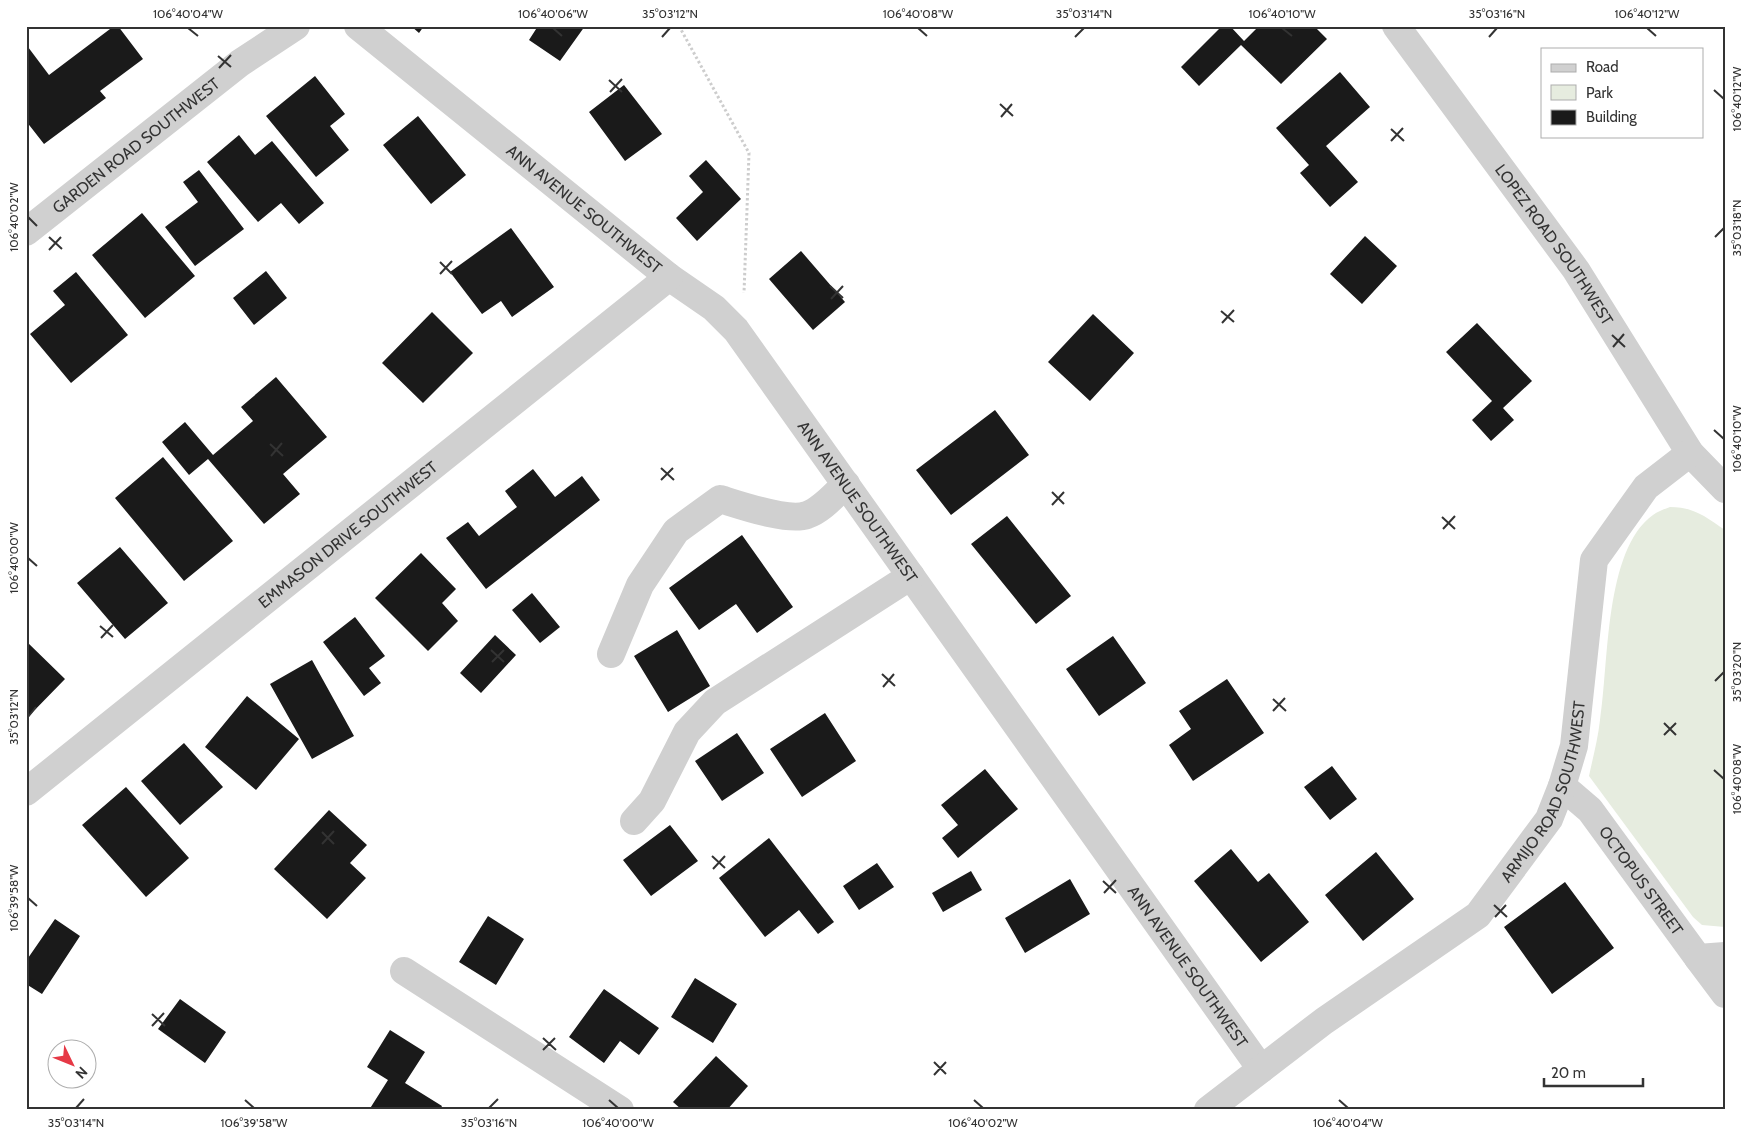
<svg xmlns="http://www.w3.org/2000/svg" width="1751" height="1136" viewBox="0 0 1751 1136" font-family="Cabin,sans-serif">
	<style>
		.green { fill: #e6ecdf }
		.building { fill: #1a1a1a }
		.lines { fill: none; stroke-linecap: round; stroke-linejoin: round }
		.path { stroke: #cdcdcd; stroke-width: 3; stroke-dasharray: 2.5 2.5; stroke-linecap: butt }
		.minor { stroke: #d0d0d0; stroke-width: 28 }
		.ticks { fill: none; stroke: #333; stroke-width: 2 }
		.labels { text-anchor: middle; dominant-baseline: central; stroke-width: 5; stroke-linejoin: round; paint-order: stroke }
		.street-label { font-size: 16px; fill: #333; stroke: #fff }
		.neatline { fill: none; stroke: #333; stroke-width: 2 }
		.ticks-label { font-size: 12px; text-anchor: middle; fill: #333 }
	</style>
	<rect width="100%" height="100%" fill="#fff"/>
	<!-- green -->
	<path class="green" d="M1670 507C1694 507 1706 517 1725 530V927L1702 925 1693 917 1589 776C1593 757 1598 739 1600 720 1609 665 1604 550 1653 515 1658 511 1665 509 1670 507Z"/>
	<!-- building -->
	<path class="building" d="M114 26H118L143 59 100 91 106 98 44 144 26 121V48L28 47 49 75Z
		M411 26H424L419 33Z
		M538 26H585L560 61 529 40Z
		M1222 26H1230L1244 41 1259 26H1314L1327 39 1281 84 1241 45 1199 86 1181 67Z
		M1340 72 1370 107 1326 146 1358 182 1330 207 1300 173 1309 165 1276 128Z
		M315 76 345 114 330 126 349 150 316 177 266 116Z
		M624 85 662 134 625 161 589 112Z
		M418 116 466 175 431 204 383 145Z
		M239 135 255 155 272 141 324 203 299 224 281 203 258 222 207 162Z
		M706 160 741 199 697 241 676 218 703 192 689 176Z
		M199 170 244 229 195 266 165 227 198 202 183 182Z
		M142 213 195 276 145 318 92 255Z
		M511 228 554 287 512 317 501 301 482 314 450 272Z
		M1365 236 1397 266 1362 304 1330 274Z
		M801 251 845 302 813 330 769 279Z
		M266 271 287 298 254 325 233 298Z
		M76 272 128 335 71 383 30 334 65 305 53 291Z
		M432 312 473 353 423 403 382 363Z
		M1093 314 1134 353 1090 401 1048 362Z
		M1477 323 1532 381 1503 408 1514 420 1491 441 1472 420 1492 401 1446 352Z
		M276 377 327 437 283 474 300 494 264 524 208 459 189 475 162 442 185 422 213 455 253 421 241 407Z
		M995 410 1029 455 951 515 916 470Z
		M163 457 233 541 184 581 115 498Z
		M533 469 555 497 582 476 600 500 486 589 446 538 468 522 479 536 517 507 505 491Z
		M1007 516 1071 596 1036 624 971 544Z
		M742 535 793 607 757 633 736 604 699 630 669 588Z
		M120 547 168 603 125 639 77 583Z
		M421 553 456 589 442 603 458 621 428 651 375 598Z
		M532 593 560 627 540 643 512 610Z
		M355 617 385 656 369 668 381 683 364 696 323 642Z
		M677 630 710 686 668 712 634 656Z
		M495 635 516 655 481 693 460 673Z
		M1113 636 1146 683 1099 716 1066 669Z
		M26 641 65 679 26 719Z
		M312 660 354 736 312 759 270 684Z
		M1227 679 1264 733 1193 781 1169 745 1191 729 1179 711Z
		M247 696 299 739 256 790 205 747Z
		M825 713 856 761 802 797 770 749Z
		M737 733 764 773 722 801 695 761Z
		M184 743 223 787 180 825 141 781Z
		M1332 766 1357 799 1330 820 1304 787Z
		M985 769 1018 809 958 858 942 838 958 825 941 805Z
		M126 787 189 858 146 897 82 825Z
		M329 810 367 845 350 863 366 878 327 919 274 869Z
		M670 825 698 861 651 896 623 860Z
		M769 838 834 922 818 934 799 910 765 937 719 878Z
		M1231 849 1258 882 1269 873 1309 922 1261 962 1194 881Z
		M1376 852 1414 899 1363 941 1325 895Z
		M877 863 894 887 859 910 843 886Z
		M971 871 982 890 943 912 932 893Z
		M1070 879 1090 914 1025 953 1005 918Z
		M1565 882 1614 948 1552 994 1504 927Z
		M488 916 524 939 496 985 459 962Z
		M55 919 80 936 42 994 26 984V961Z
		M695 978 737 1004 713 1043 671 1017Z
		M604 989 659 1028 639 1055 620 1041 604 1063 569 1037Z
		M180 999 226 1032 205 1063 158 1029Z
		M390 1030 425 1052 405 1083 442 1106 440 1110H369L388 1080 367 1067Z
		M716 1056 748 1086 727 1110H682L673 1102Z"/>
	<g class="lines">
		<!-- path -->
		<path class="path" d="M679 26 749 153 744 293"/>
		<!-- minor -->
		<g class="minor">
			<path id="s1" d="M358 26 669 277 714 308 736 330 1261 1069"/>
			<path id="s2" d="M1396 26 1576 270 1690 453 1725 489"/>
			<path id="s3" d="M26 232 240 63 296 26"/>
			<path d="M611 654 640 585 676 531 720 499C740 505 788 522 807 515 822 510 834 495 846 484"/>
			<path id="s4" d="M1562 786 1590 810 1698 958 1725 956"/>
			<path id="s5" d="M26 792 669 277"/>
			<path d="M634 821 652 801 687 732 715 702 911 576"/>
			<path d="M1698 958 1725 994"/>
			<path d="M404 971 620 1110"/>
			<path id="s6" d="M1208 1110 1324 1021 1478 915 1549 819 1562 786 1574 746 1594 560 1646 487 1690 453"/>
		</g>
	</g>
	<!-- ticks -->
	<path class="ticks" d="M188 28 198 36M553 28 562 36M918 28 927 36M1282 28 1292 36M1647 28 1656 36M662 37 670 28M1075 37 1084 28M1489 37 1497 28M218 56 231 67M219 68 231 55M609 80 622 92M1714 90 1724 99M610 92 622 79M1000 104 1013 116M1001 117 1012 104M1391 129 1404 141M1391 141 1403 128M28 217 37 226M49 237 62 249M1715 237 1724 228M49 250 61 237M440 262 452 274M440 274 452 261M830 286 843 298M831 299 843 286M1221 311 1234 322M1222 323 1234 310M1612 335 1625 347M1613 347 1624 334M1714 430 1724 439M270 444 283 456M271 456 282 443M661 468 674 480M661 480 673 468M1052 492 1064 504M1052 505 1064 492M1442 517 1455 529M1443 529 1455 516M28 558 37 566M100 626 113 637M101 638 113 625M491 650 504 662M492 662 504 650M882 674 895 686M1715 681 1724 672M883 687 894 674M1273 699 1286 711M1273 711 1285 698M28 717 36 707M1664 723 1676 735M1664 735 1676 723M1714 770 1724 779M322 832 334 844M322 844 334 831M712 856 725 868M713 869 725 856M1103 881 1116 893M1104 893 1116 880M28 898 37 906M1494 905 1507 917M1495 917 1506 905M152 1014 165 1026M152 1026 164 1013M543 1038 556 1050M543 1050 555 1038M934 1062 946 1074M934 1075 946 1062M245 1100 254 1108M609 1100 618 1108M974 1100 983 1108M1339 1100 1348 1108M76 1108 84 1099M489 1108 498 1099"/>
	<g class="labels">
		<!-- street labels -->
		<g class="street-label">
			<text stroke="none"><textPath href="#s3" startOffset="140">GARDEN ROAD SOUTHWEST</textPath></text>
			<text stroke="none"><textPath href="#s1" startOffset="291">ANN AVENUE SOUTHWEST</textPath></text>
			<text stroke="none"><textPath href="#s2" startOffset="270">LOPEZ ROAD SOUTHWEST</textPath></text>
			<text stroke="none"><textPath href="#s1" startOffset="696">ANN AVENUE SOUTHWEST</textPath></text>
			<text stroke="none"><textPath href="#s5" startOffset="412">EMMASON DRIVE SOUTHWEST</textPath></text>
			<text stroke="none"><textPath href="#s6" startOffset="476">ARMIJO ROAD SOUTHWEST</textPath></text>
			<text stroke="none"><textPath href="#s4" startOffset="124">OCTOPUS STREET</textPath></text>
			<text stroke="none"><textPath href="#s1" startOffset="1266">ANN AVENUE SOUTHWEST</textPath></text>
		</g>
	</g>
	<!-- border -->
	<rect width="1751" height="1136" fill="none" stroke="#ffffff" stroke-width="55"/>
	<!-- legend -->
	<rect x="1541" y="48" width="162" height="90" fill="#ffffff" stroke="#adadad"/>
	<rect x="1551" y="64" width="25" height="8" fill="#d0d0d0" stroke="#adadad"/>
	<text x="1586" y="72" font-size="15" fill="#333333">Road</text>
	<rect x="1551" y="85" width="25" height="15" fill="#e6ecdf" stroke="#adadad"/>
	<text x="1586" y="98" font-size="15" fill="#333333">Park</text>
	<rect x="1551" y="110" width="25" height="15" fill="#1a1a1a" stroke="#adadad"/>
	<text x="1586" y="122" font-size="15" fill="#333333">Building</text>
	<!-- north arrow -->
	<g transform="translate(72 1064) rotate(133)"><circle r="24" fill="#ffffff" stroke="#adadad"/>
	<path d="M0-4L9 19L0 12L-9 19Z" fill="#e63946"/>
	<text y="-8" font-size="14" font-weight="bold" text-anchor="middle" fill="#333333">N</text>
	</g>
	<!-- scale -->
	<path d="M1544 1078v8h99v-8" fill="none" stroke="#333333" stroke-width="2.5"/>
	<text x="1551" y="1078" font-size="15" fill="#333333" stroke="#ffffff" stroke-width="4" paint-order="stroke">20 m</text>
	<rect x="28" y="28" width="1696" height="1080" class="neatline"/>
	<g class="ticks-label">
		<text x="188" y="18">106°40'04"W</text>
		<text x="553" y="18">106°40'06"W</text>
		<text x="670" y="18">35°03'12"N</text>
		<text x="918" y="18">106°40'08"W</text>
		<text x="1084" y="18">35°03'14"N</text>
		<text x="1282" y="18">106°40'10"W</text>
		<text x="1497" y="18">35°03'16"N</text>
		<text x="1647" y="18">106°40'12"W</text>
		<text transform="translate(1737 99) rotate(-90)" y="4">106°40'12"W</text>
		<text transform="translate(14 217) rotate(-90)" y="4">106°40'02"W</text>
		<text transform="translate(1737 228) rotate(-90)" y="4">35°03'18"N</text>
		<text transform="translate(1737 439) rotate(-90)" y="4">106°40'10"W</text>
		<text transform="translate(14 558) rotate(-90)" y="4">106°40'00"W</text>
		<text transform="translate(1737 672) rotate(-90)" y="4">35°03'20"N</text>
		<text transform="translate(14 717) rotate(-90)" y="4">35°03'12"N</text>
		<text transform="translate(1737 779) rotate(-90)" y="4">106°40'08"W</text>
		<text transform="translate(14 898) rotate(-90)" y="4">106°39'58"W</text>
		<text x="76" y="1127">35°03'14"N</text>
		<text x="254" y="1127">106°39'58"W</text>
		<text x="489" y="1127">35°03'16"N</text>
		<text x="618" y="1127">106°40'00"W</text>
		<text x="983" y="1127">106°40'02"W</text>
		<text x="1348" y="1127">106°40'04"W</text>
	</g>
</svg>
